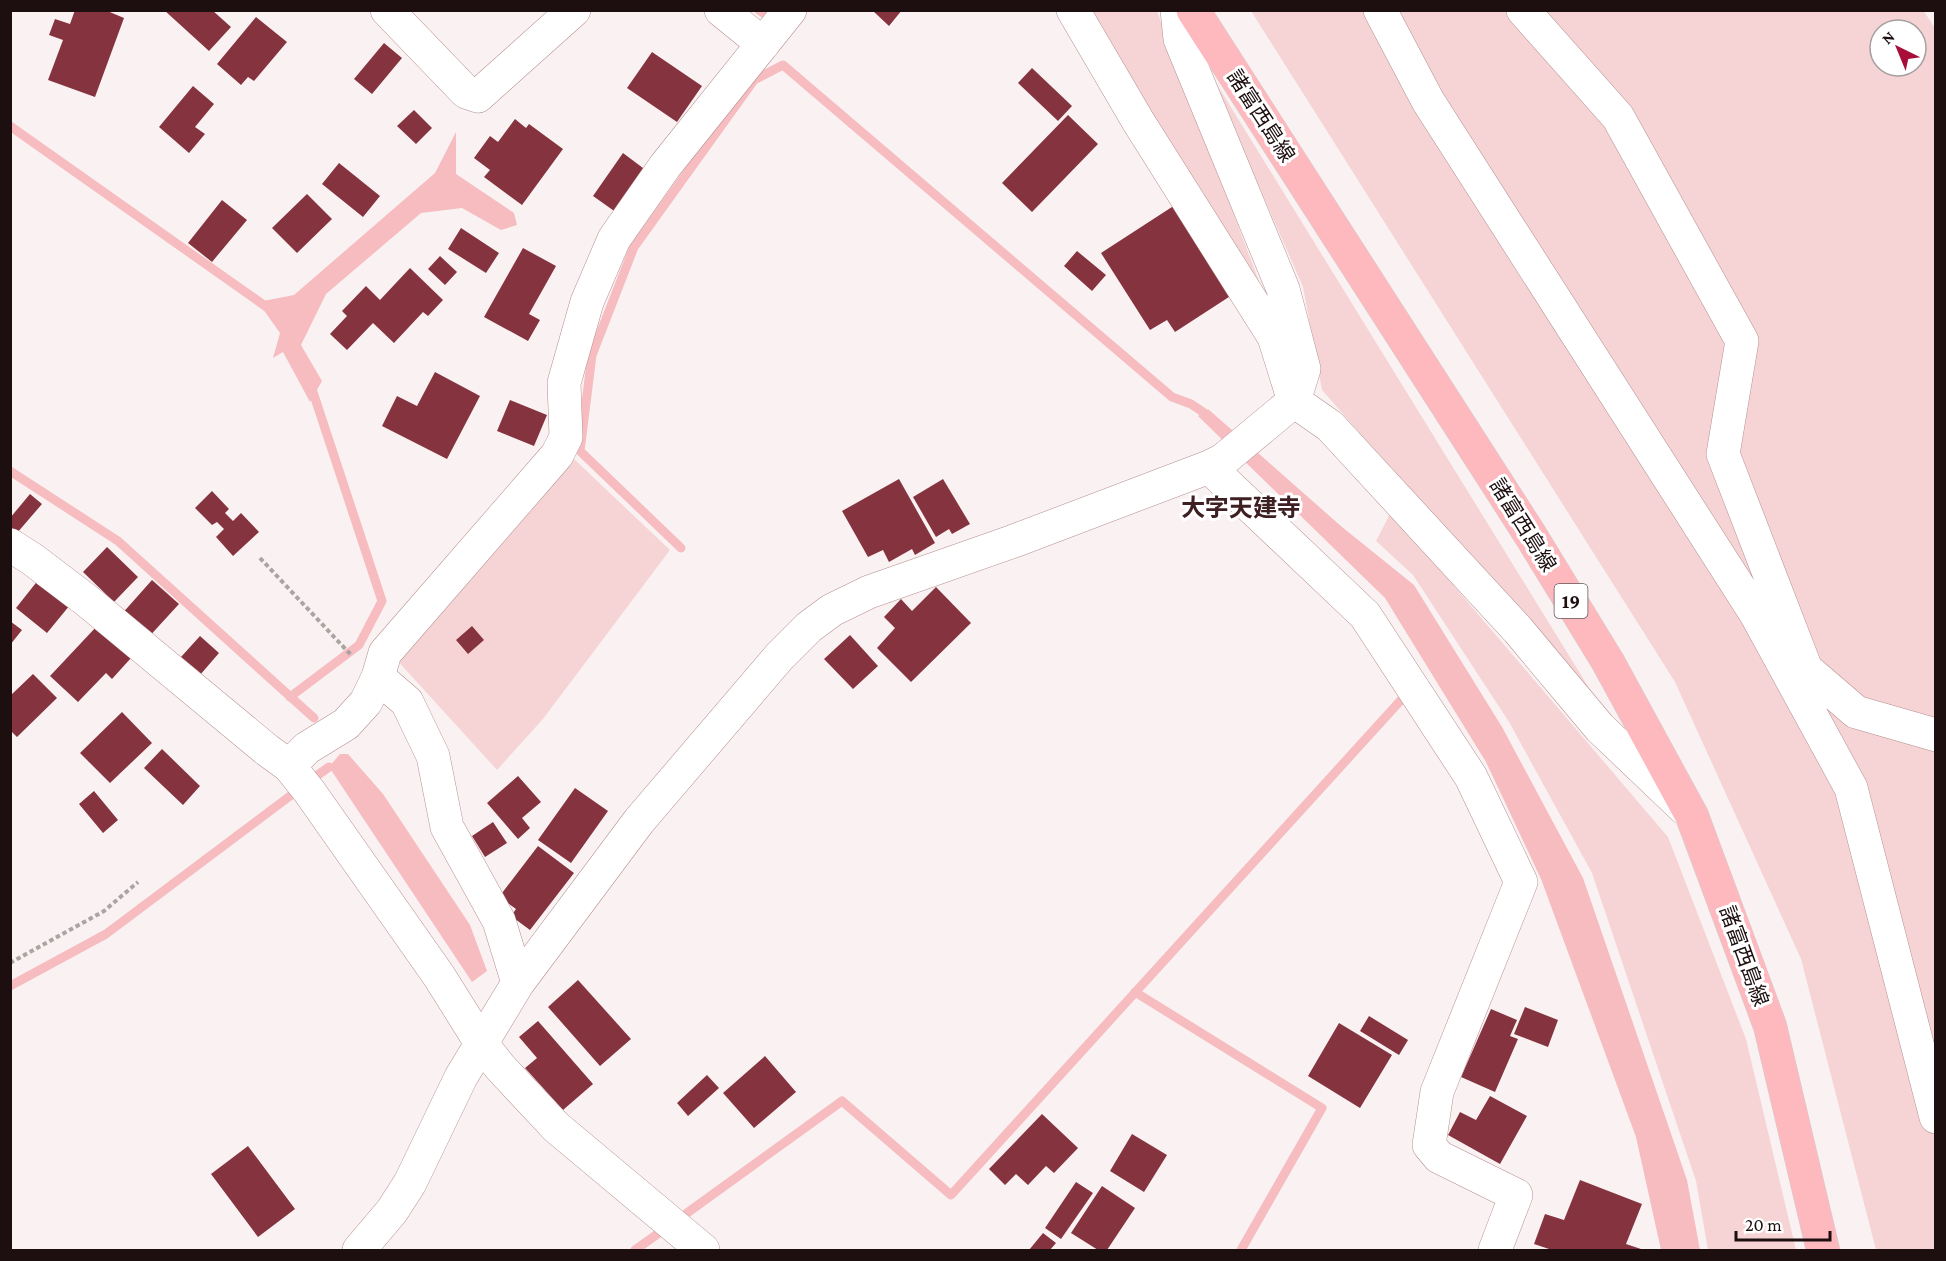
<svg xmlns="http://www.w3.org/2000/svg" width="1946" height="1261" viewBox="0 0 1946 1261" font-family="'Crimson Pro','Noto Sans JP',serif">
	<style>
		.green { fill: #f6d4d5; fill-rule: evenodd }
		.water { fill: #f6bcbf }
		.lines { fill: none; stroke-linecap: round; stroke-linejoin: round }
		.stream { stroke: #f6bcbf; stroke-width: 9 }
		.building { fill: #85343f }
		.minor-casing { stroke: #b58f91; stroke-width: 34 }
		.major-casing { stroke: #d2cfcf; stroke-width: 34 }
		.path { stroke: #ada3a3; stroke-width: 4; stroke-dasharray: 4.5 3; stroke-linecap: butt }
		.minor { stroke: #fff; stroke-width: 33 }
		.major { stroke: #feb9bf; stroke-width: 33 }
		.labels { text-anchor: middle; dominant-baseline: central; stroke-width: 6; stroke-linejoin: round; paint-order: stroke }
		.shield { fill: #fff; stroke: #615758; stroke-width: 1.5 }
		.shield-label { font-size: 20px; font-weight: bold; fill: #1d0f10 }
		.street-label { font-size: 21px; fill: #1d0f10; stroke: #fff }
		.quarter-label { font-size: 24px; font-weight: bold; fill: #3e2023; stroke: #fff }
	</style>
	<rect width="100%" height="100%" fill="#faf2f2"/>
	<!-- green -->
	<path class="green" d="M1923 10 1935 28V1250H1876L1801 959 1675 682 1251 11ZM1880 30H1916V66H1880Z
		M1091 11H1157L1274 321Z
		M1208 70 1602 709 1322 390 1303 287Z
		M574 459 670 550 543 719 497 770 395 658Z
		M1391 512 1668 837 1746 1039 1796 1250H1708L1696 1181 1592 873 1509 722 1413 575 1376 541Z"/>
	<!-- water -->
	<path class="water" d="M456 132V174L514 213 517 225 501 230 462 208 421 213 326 294 301 345 322 381 310 402 283 352 273 358 280 333 258 302 294 295 435 173Z
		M1208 409 1342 527 1414 585 1502 727 1583 878 1687 1180 1700 1250H1661L1636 1137 1541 879 1486 762 1385 598 1198 416Z
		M340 754H348L383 794 470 925 487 971 472 982 329 767Z"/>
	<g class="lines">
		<!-- stream -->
		<path class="stream" d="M759 10 766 15
			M10 126 268 308
			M10 471 118 541 314 718
			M681 548 580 451 592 355 634 247 754 80 783 65 1172 397 1191 404 1203 412
			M290 697 359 645 382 601 311 386
			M315 777 329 767
			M10 986 106 934 294 793
			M1135 992 1322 1108 1241 1250
			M687 1213 842 1101 951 1195 1401 700
			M635 1250 659 1233"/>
	</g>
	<!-- building -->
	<path class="building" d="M75 10H105L124 18 95 97 48 80 63 40 49 35 55 19 70 24Z
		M164 10H212L231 27 209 51Z
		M872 10H902L889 26Z
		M256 17 287 42 254 81 248 77 241 85 217 64Z
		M384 43 402 58 372 94 354 79Z
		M652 52 702 86 677 122 627 88Z
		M1032 68 1072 106 1058 121 1018 83Z
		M193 86 214 104 195 127 205 134 189 153 159 127Z
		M414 110 432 128 416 144 397 126Z
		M1068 115 1098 144 1032 212 1002 183Z
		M515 119 526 128 529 124 563 149 522 205 484 177 490 170 474 158 490 136 498 142Z
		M623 153 647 171 617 213 593 196Z
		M339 163 380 196 363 217 322 184Z
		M307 194 332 219 297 253 272 228Z
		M222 200 247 220 212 262 188 243Z
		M1175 205 1232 295 1175 332 1167 320 1150 330 1101 253Z
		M461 228 499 253 486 273 448 249Z
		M523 248 556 266 529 314 540 320 528 341 484 317Z
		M1077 251 1106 275 1092 291 1064 266Z
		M440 256 457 272 445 285 428 269Z
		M410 268 443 300 428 316 423 312 394 343 373 323 347 350 330 334 347 316 342 311 366 286 380 300Z
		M435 372 480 396 447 459 382 426 397 396 417 406Z
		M510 400 547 415 534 446 497 431Z
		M899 479 935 543 915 555 912 549 889 562 883 550 868 557 842 511Z
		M943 479 970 524 952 534 949 529 936 537 913 497Z
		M212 491 229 509 225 513 233 521 241 513 259 532 233 556 216 537 224 529 217 522 212 525 195 508Z
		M30 494 42 504 17 533 10 528V518Z
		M107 547 138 577 114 602 83 572Z
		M39 579 70 605 47 633 16 608Z
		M152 580 179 604 146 640 120 616Z
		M936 587 971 623 911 682 877 648 895 628 884 617 901 599 912 611Z
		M10 621 22 630 10 645Z
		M97 626 131 658 112 679 106 673 78 702 50 676Z
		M472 626 484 640 468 654 456 640Z
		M850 635 878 666 853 689 824 659Z
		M200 636 219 653 200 675 181 657Z
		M33 674 57 698 17 737 10 730V696Z
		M122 712 152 743 110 783 80 753Z
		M162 749 200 786 183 805 144 768Z
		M518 776 541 802 522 818 530 828 518 839 487 803Z
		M575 788 608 811 571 863 538 840Z
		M94 791 118 820 103 833 79 804Z
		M493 822 507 843 485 857 472 836Z
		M538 846 574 873 530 930 511 916 516 909 499 897Z
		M578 980 631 1039 600 1066 548 1007Z
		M1525 1007 1558 1020 1548 1047 1514 1034Z
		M1491 1009 1517 1020 1510 1036 1518 1039 1495 1092 1461 1077Z
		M1369 1016 1408 1040 1399 1055 1360 1031Z
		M538 1021 593 1084 563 1110 525 1068 537 1058 519 1037Z
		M1339 1023 1392 1055 1360 1108 1308 1076Z
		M765 1056 796 1092 754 1128 723 1093Z
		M707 1075 719 1088 688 1116 677 1103Z
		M1490 1096 1527 1116 1500 1164 1448 1135 1460 1112 1476 1120Z
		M1042 1114 1078 1148 1054 1173 1046 1166 1028 1185 1016 1174 1005 1185 989 1169Z
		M1132 1134 1167 1155 1144 1192 1110 1171Z
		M248 1146 295 1209 258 1237 211 1174Z
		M1580 1180 1642 1204 1626 1244 1641 1249 1640 1250H1552L1534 1244 1545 1214 1564 1220Z
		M1076 1182 1093 1193 1061 1239 1045 1228Z
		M1102 1186 1135 1208 1107 1250H1098L1071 1233Z
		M1043 1233 1056 1243 1050 1250H1029Z"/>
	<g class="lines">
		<defs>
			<path id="minor" d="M387 10 466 92 478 96 574 10
				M721 10 763 44
				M1073 10 1138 121 1274 337 1294 401 1330 426 1518 630 1600 728 1684 808
				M1380 10 1428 101 1756 614 1851 788 1936 1117
				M1523 10 1618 117 1742 341 1723 454 1806 669 1856 712 1936 735
				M1209 467 1365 615 1471 777 1521 882 1437 1092 1429 1145 1439 1157 1516 1195 1495 1250
				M10 545 32 559 86 600 267 750 289 766 309 791 439 976 481 1043 500 1067 556 1127 703 1250
				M378 677 407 702 433 756 447 827 499 921 518 983
				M289 766 307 748 346 724 366 702 378 677 385 653 557 455 566 437 564 383 587 302 614 239 665 166 790 10
				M359 1250 392 1211 410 1183 461 1077 518 983 639 821 779 657 809 627 832 610 869 592 1014 541 1209 467 1223 460 1294 401 1304 369 1283 289 1180 39 1177 10"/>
			<path id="major" d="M1193 10 1531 536 1608 662 1692 816 1770 1026 1823 1250"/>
		</defs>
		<!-- minor casing -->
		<use href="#minor" class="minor-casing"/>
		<!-- major casing -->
		<use href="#major" class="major-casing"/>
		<!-- path -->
		<path class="path" d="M260 558 352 656
			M10 963 104 911 138 882"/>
		<!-- minor -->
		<use href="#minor" class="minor"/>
		<!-- major -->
		<use href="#major" class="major"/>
	</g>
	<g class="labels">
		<!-- shield labels -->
		<rect class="shield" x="1554.5" y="584" width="33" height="34" rx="4.5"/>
		<g class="shield-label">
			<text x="1571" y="601">19</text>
		</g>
		<!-- street labels -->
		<g class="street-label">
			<text transform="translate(1261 116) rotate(57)">諸富西島線</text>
			<text transform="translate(1523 525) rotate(58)">諸富西島線</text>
			<text transform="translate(1744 956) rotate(70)">諸富西島線</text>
		</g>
		<!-- quarter labels -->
		<g class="quarter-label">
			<text x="1241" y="507">大字天建寺</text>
		</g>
	</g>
	<!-- border -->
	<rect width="1946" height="1261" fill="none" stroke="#1d0f10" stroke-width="24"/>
	<!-- north arrow -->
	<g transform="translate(1898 48) rotate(317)"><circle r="28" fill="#ffffff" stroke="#a59f9f" stroke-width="1.5"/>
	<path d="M0-4.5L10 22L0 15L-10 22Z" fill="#a70f39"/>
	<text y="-9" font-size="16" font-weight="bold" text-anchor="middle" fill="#1d0f10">N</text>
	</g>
	<!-- scale -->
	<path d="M1736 1231v9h94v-9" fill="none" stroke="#1d0f10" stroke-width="3"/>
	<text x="1745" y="1231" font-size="18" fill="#1d0f10" stroke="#ffffff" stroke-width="4.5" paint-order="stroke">20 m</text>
</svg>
